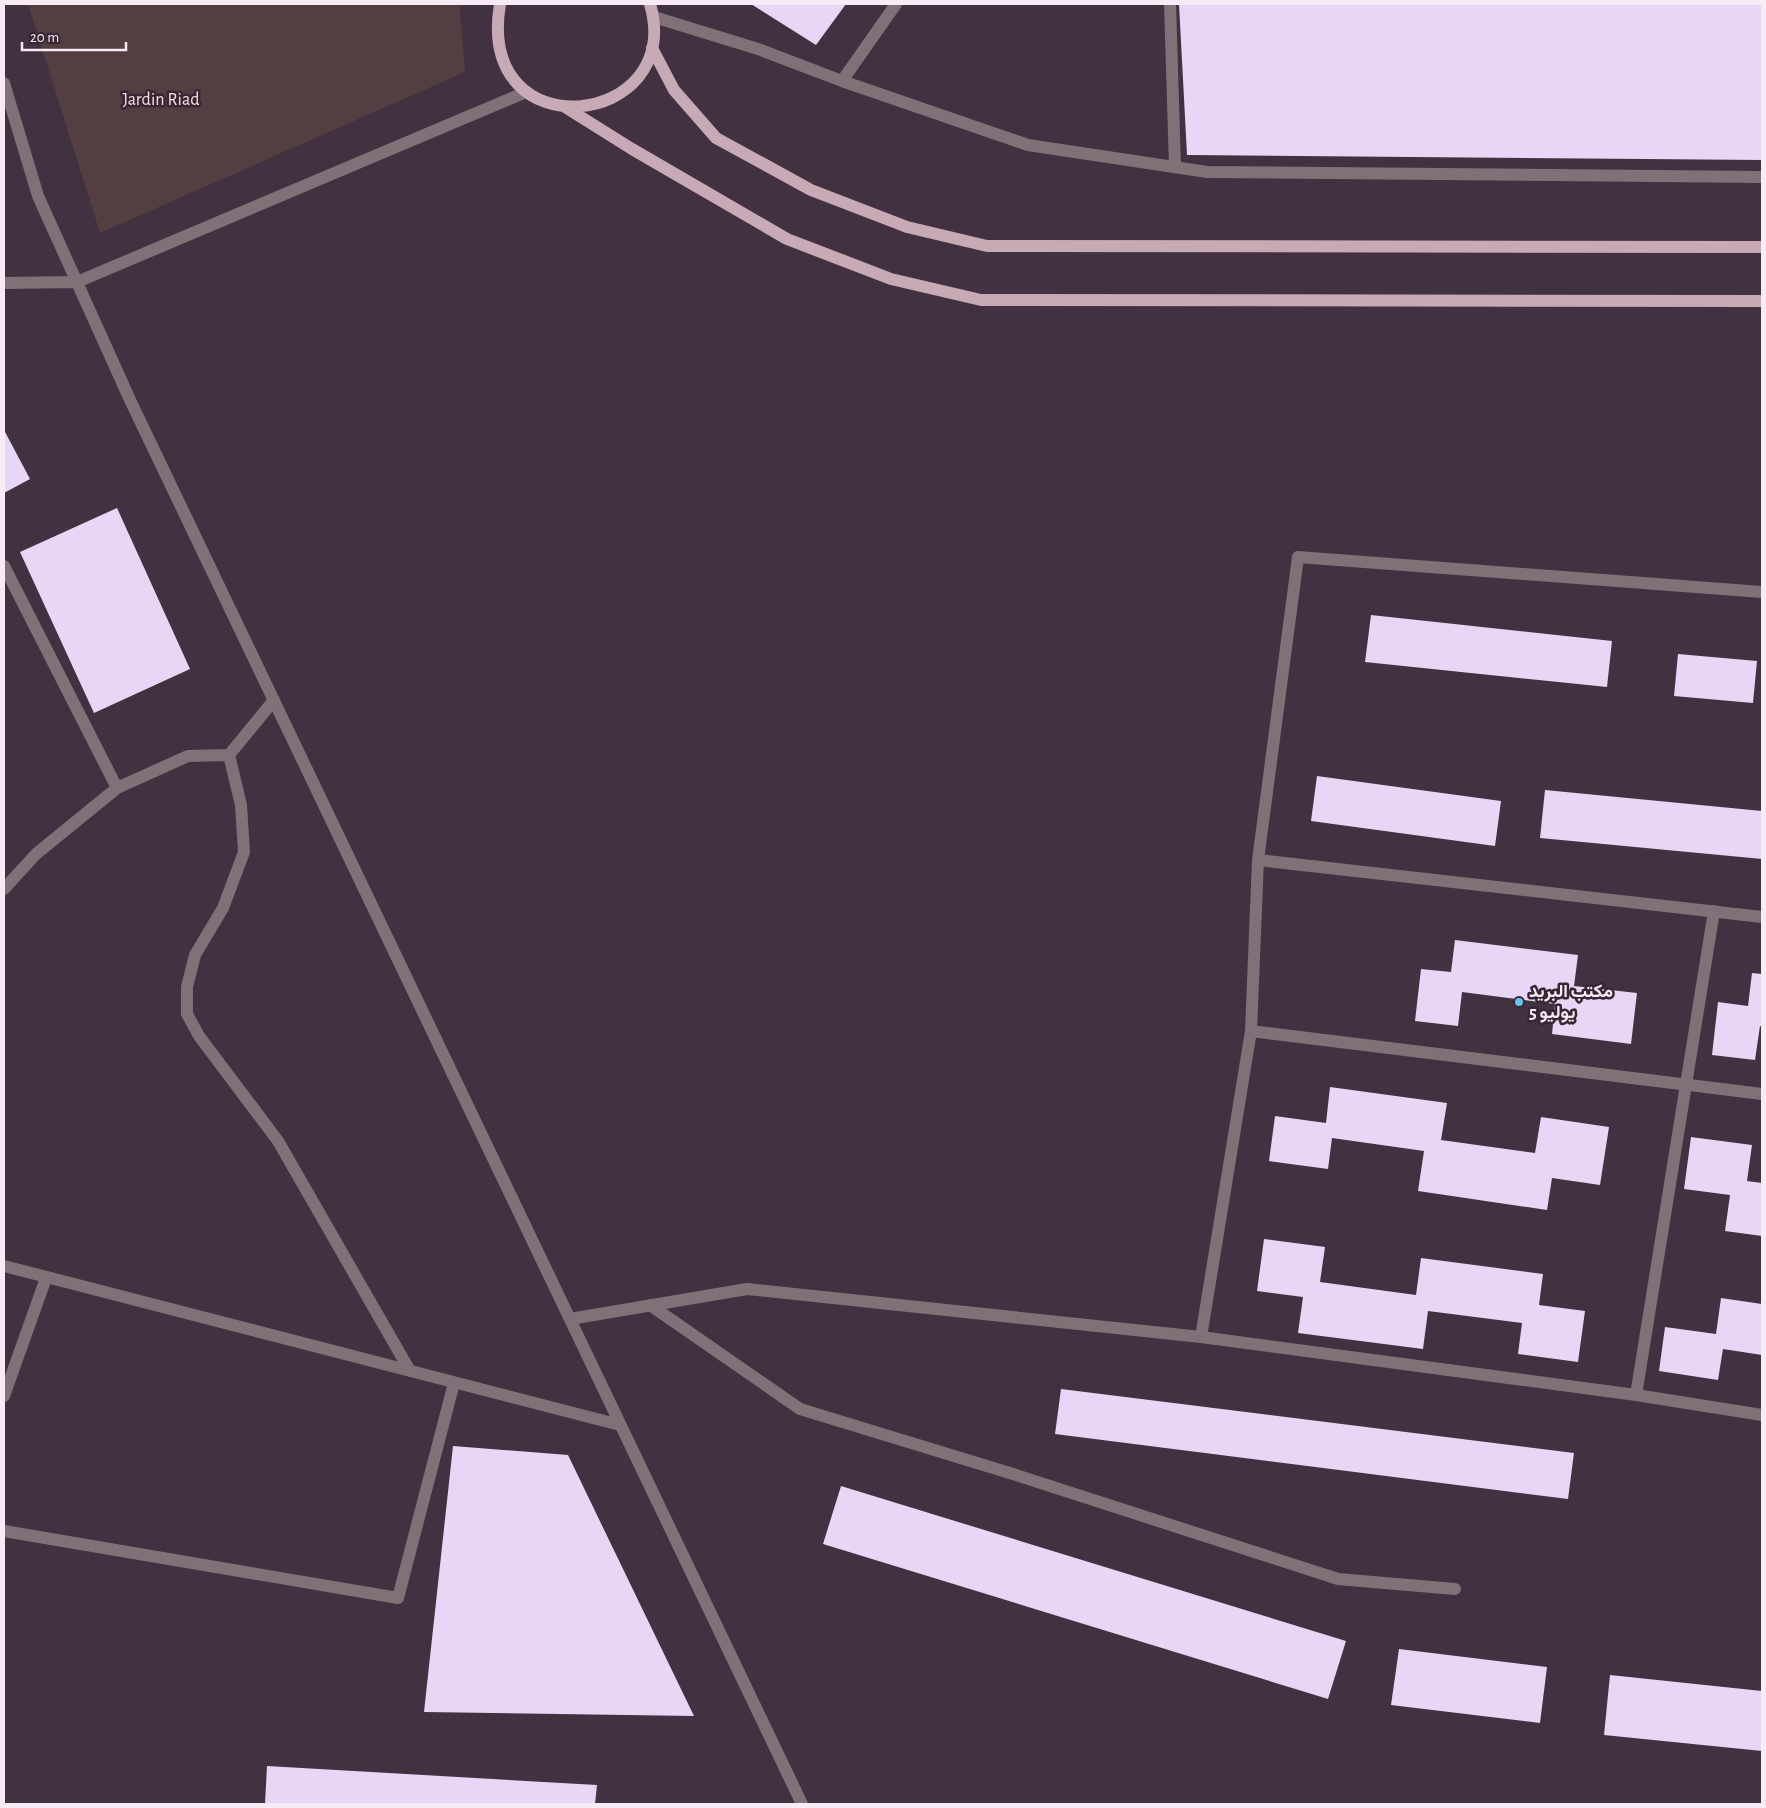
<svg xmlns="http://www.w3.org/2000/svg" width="1766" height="1808" viewBox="0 0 1766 1808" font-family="'Alegreya Sans',Vazirmatn,sans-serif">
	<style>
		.green { fill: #533e41 }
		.building { fill: #e7d6f5 }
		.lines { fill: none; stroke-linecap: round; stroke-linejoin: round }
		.minor { stroke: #807178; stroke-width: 12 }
		.major { stroke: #c8aab7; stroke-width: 12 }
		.poi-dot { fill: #67c4ef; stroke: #372735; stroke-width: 2 }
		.labels { text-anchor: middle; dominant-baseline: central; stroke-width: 5; stroke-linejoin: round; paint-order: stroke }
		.park-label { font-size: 18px; fill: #f7dcdf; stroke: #372735 }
		.poi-label { font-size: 18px; font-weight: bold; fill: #f7ecf5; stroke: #372735; text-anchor: start }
	</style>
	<rect width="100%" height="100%" fill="#423140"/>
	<!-- green -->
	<path class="green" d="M28 4H461L460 10 465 72 100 233Z"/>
	<!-- building -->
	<path class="building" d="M751 4H846L816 45Z
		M1179 4H1762V160L1187 155Z
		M4 430 30 479 4 493Z
		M117 508 190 669 94 713 20 552Z
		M1371 615 1612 641 1607 687 1365 662Z
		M1678 654 1757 661 1753 703 1674 696Z
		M1317 776 1501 801 1495 846 1311 821Z
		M1545 790 1762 811V859L1540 838Z
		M1455 940 1578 955 1574 986 1637 993 1631 1044 1552 1034 1555 1004 1462 992 1458 1026 1415 1021 1421 969 1451 972Z
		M1752 973 1762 974V1027L1760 1026 1755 1060 1712 1055 1718 1002 1748 1006Z
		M1330 1087 1447 1103 1441 1140 1535 1153 1541 1117 1609 1127 1600 1185 1552 1178 1547 1210 1418 1191 1424 1151 1332 1138 1328 1169 1269 1161 1275 1116 1326 1123Z
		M1691 1137 1752 1145 1747 1181 1762 1183V1236L1725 1231 1730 1195 1684 1189Z
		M1264 1239 1325 1247 1320 1282 1416 1295 1421 1258 1543 1274 1539 1305 1585 1311 1578 1362 1518 1354 1522 1323 1428 1311 1423 1349 1298 1333 1303 1297 1257 1291Z
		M1721 1298 1762 1304V1355L1723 1349 1718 1380 1659 1371 1665 1327 1716 1334Z
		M1061 1389 1574 1453 1568 1499 1055 1434Z
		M453 1446 568 1455 694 1716 424 1712Z
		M841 1486 1346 1641 1328 1699 823 1544Z
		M1399 1649 1547 1667 1540 1723 1391 1705Z
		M1610 1675 1762 1691V1751L1604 1735Z
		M267 1766 597 1785 595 1804H265Z"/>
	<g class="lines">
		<!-- minor -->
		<path class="minor" d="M1170 4 1175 167
			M654 17 758 49 842 81 1028 145 1207 172 1762 177
			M842 81 896 4
			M4 83 38 196 131 402 802 1804
			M4 283 77 282 526 92
			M4 566 117 788
			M274 700 229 755 241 805 244 852 223 908 195 955 187 987V1014L199 1036 278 1141 410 1371
			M1258 860 1762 917
			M4 889 36 854 117 788 188 756 229 755
			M1251 1031 1762 1094
			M4 1266 620 1425
			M650 1305 800 1409 1013 1474 1338 1579 1455 1589
			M570 1319 747 1289 1201 1337 1636 1395 1762 1415
			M1201 1337 1251 1031 1258 860 1298 557 1762 592
			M1636 1395 1714 911
			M4 1396 46 1278
			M4 1531 398 1598 454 1383"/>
		<!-- major -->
		<path class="major" d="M500 4C475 153 686 128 650 4
			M652 48 674 90 716 138 811 190 907 227 987 246 1762 247
			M565 107 632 149 787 239 891 279 981 300 1762 301"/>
	</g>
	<!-- markers -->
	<circle class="poi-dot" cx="1519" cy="1002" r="5"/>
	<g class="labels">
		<!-- park labels -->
		<g class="park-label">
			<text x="161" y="100">Jardin Riad</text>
		</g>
		<!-- poi labels -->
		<g class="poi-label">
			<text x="1529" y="992">مكتب البريد<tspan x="1529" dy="21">5 يوليو</tspan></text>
		</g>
	</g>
	<!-- border -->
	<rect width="1766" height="1808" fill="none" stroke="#f7ecf5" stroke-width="10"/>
	<!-- scale -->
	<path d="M22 42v8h104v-8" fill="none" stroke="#f7ecf5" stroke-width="2.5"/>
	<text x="30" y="42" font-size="15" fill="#f7ecf5" stroke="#372735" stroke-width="4" paint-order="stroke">20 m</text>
</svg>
